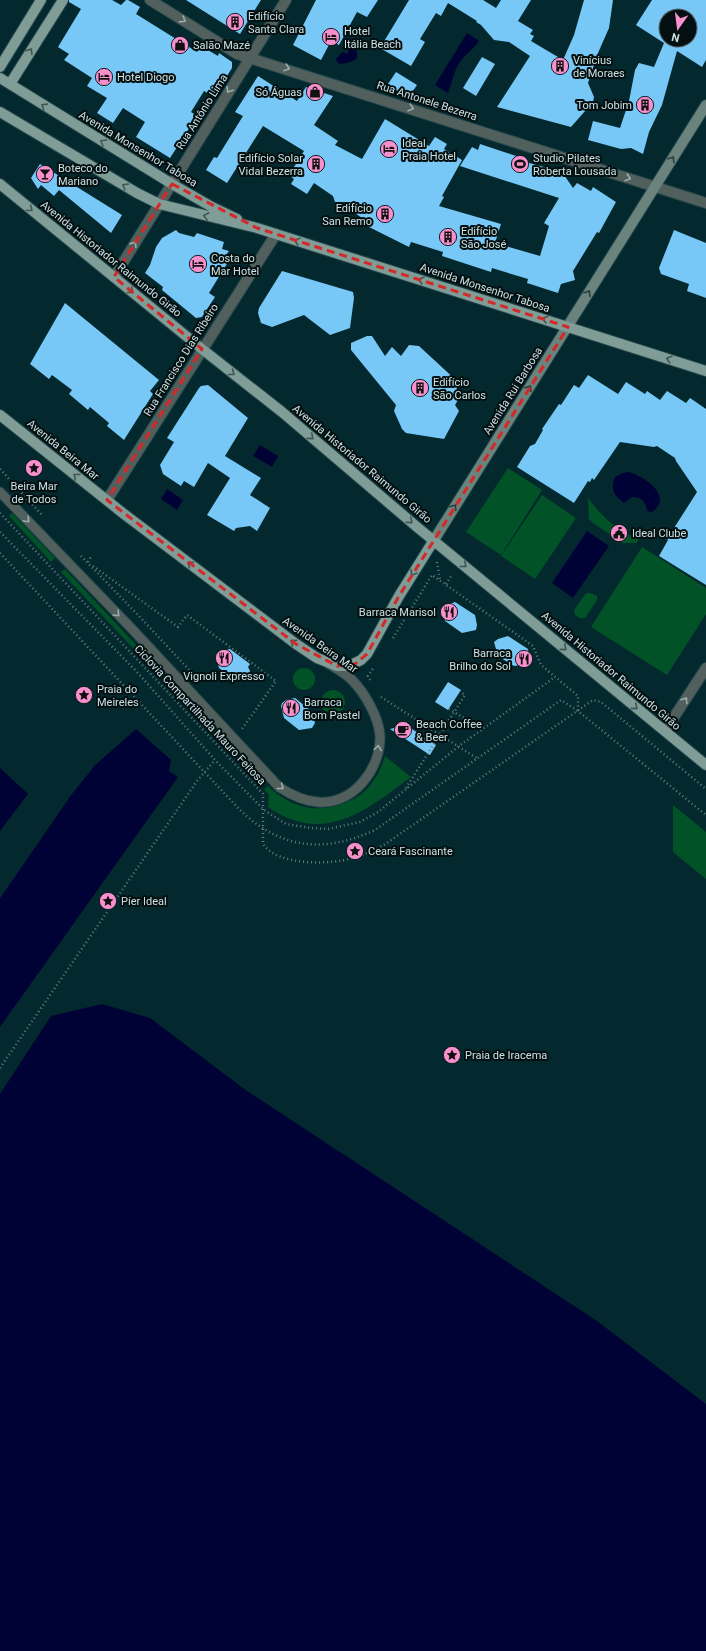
<svg xmlns="http://www.w3.org/2000/svg" width="706" height="1651" viewBox="0 0 706 1651" font-family="Roboto,sans-serif">
	<style>
		.green { fill: #015327 }
		.water { fill: #000236 }
		.pier { fill: #03292e }
		.building { fill: #77c8f6; fill-rule: evenodd }
		.lines { fill: none; stroke-linecap: round; stroke-linejoin: round }
		.lane-casing { stroke: #23464b; stroke-width: 11 }
		.street-casing { stroke: #23464b; stroke-width: 12 }
		.secondary-casing { stroke: #23464b; stroke-width: 12 }
		.primary-casing { stroke: #23464b; stroke-width: 12 }
		.path { stroke: #5f7d80; stroke-width: 2.5; stroke-dasharray: 1 3; stroke-linecap: butt }
		.lane { stroke: #52605d; stroke-width: 9 }
		.street { stroke: #52605d; stroke-width: 10 }
		.secondary { stroke: #6b837d; stroke-width: 10 }
		.primary { stroke: #7f9d96; stroke-width: 10 }
		.oneway { stroke: #9badad }
		.oneway2 { stroke: #415654 }
		.oneway3 { stroke: #2d3d3c }
		.marked { fill: none; stroke: #d62828; stroke-width: 3; stroke-dasharray: 8 5; stroke-linejoin: round }
		.labels { text-anchor: middle; dominant-baseline: central; stroke-width: 4; stroke-linejoin: round; paint-order: stroke }
		.poi-label { font-size: 11px; fill: #cce0e2; stroke: #030f11; text-anchor: start }
		.street-label { font-size: 11px; fill: #cce0e2; stroke: #030f11 }
	</style>
	<rect width="100%" height="100%" fill="#03292e"/>
	<!-- green -->
	<path class="green" d="M508 468 542 490 501 555 466 532Z
		M542 495 576 518 535 579 501 556Z
		M588 498C602 517 616 530 639 539L636 543H623L593 523 589 519Z
		M12 513 55 558 51 562 9 516Z
		M642 547 706 588V614L667 675 591 627Z
		M65 569 170 681 167 684 61 572Z
		M586 593H590L597 596V600L585 618H580L575 615 574 610Z
		M293 679a11 11 0 1 1 22 0a11 11 0 1 1-22 0Z
		M321 702a12 12 0 1 1 24 0a12 12 0 1 1-24 0Z
		M179 691 218 733 214 736 176 695Z
		M385 756 411 777C367 810 324 846 268 807L269 795 264 789 268 786C289 806 316 815 344 803 352 800 360 796 365 791 375 781 381 769 385 756Z
		M673 805 706 832V879L673 852Z"/>
	<!-- water -->
	<path class="water" d="M467 33 479 41C473 50 463 56 458 65 453 74 452 84 448 93L435 85Z
		M350 46 357 51V58C352 62 343 65 338 63L336 59 342 52 348 54V47Z
		M260 445 278 456 272 467 253 456Z
		M629 472C645 477 674 496 652 512L647 511C646 502 642 497 632 497L624 503C614 496 610 489 615 477L623 473Z
		M167 489 183 500 177 510 161 499Z
		M587 531 609 546 573 598 552 583Z
		M136 729 171 760 169 771 178 777 0 1027V898L71 795 95 765Z
		M0 768 28 794 0 831Z
		M102 1004 150 1018 247 1091 597 1321 706 1404V1651H0V1094L51 1016Z"/>
	<!-- pier -->
	<path class="pier" d="M134 728 136 729 95 765 71 795 0 898V894L70 794 93 764Z"/>
	<!-- building -->
	<path class="building" d="M69 0H112L121 5 126 0H128L140 7 136 14 197 52 201 46 218 56 219 53 232 62V68L214 97 204 91 191 112 197 116 170 158 136 137 145 122 123 108 113 123 97 113 107 98 87 86 92 78 64 60 69 54 58 47 81 9 69 2Z
		M186 0H261L240 34Z
		M316 0H378L367 17 357 12 339 45 331 41 321 60 293 45Z
		M409 0H483L496 8 501 0H531L518 21 533 30 530 34 534 36 531 41 563 60 574 35 584 0H613L609 28 598 53 588 83 594 97 593 102 571 127 497 107 530 56 509 42 494 40 481 25 476 22 477 21 448 3 441 16 436 13 420 39 425 42 411 66 380 48Z
		M652 0H706V60L702 67 677 51 662 105 649 132 643 154 631 148 621 149 588 140 593 121 620 128 629 101 635 70 639 63 654 67 664 43 636 25ZM666 16H690V40H666Z
		M482 57 495 64 476 96 463 88Z
		M396 72 417 85 410 95 386 87Z
		M258 76 297 101 306 87 333 96 314 125 338 141 335 145 362 159 385 119 429 146 435 137 447 144 444 149 462 160 442 196 444 197 439 206 501 224 495 243 540 256 549 226 544 223 559 198 460 166 472 147 478 150 480 144 522 158V161L562 172 573 188 577 183 591 191 593 187 616 202 599 233 597 232 573 271 575 280 561 284 558 293 527 283 528 279 492 268 491 272 442 256 443 252 411 242 409 247 365 225 367 221 350 210 347 202H335L333 196 314 183 307 194 291 184 294 179 289 175 304 151 263 126 227 183 206 170 214 157 217 158 243 116 235 112Z
		M40 164 122 215 111 233 59 190 54 196 41 185 38 189 31 178Z
		M176 230 179 233 194 237 197 233 224 242 222 249 229 251 223 259 228 262 209 293 215 297 202 317 196 318 162 290 163 287 145 273 150 265 156 247 162 238Z
		M674 230 706 243V298L687 291 689 284 661 274 659 268Z
		M282 271 353 292 354 298 350 328 330 335 304 315 272 327 261 323 258 313 259 308Z
		M65 303 159 380 150 391 153 394 124 440 107 426 109 423 90 407 88 410 69 394 72 390 52 375 49 379 30 364Z
		M367 336H372L385 356 392 347 401 356 409 345 419 346 458 382 455 398 458 400 455 405 459 411 444 439 406 433 402 429 394 411 396 405 351 350V343Z
		M588 375 618 394 626 382 645 394 647 391 660 400 667 391 686 403 690 398 706 409V585L659 556 668 540 667 539 697 492 676 461 675 458 657 446 654 447 620 442 594 480 592 478 590 482 588 481 574 503 517 467 530 446 535 444 543 430 542 429 559 404 561 405 574 385 579 388Z
		M208 385 248 418 225 456 261 478 250 495 270 508 257 531 250 526 236 528 234 531 207 515 230 478 208 463 194 487 184 481 181 486 163 474 160 465 174 442 167 438 199 388 201 386Z
		M455 602 475 615 477 625 476 630 462 633 445 621 442 607Z
		M508 636 528 649 529 658 527 664 514 666 498 656 494 642 498 639Z
		M230 649 250 664 248 667 250 671 248 679H234L219 668 216 656 217 653 221 651Z
		M448 682 461 690 448 710 435 702Z
		M295 698 315 714 313 717 315 723 312 728 299 730 284 718 281 706 282 703 286 700Z
		M406 725 436 745 430 755 390 729Z"/>
	<g class="lines">
		<defs>
			<path id="lane" d="M0 492 133 630 279 787C291 795 303 801 318 802 353 805 381 769 380 736 379 718 365 693 352 680 346 674 337 669 329 664"/>
			<path id="street" d="M150 0 237 54 706 203
				M114 277 286 0
				M107 500 276 234
				M665 731 706 668"/>
			<path id="secondary" d="M434 540 706 105"/>
			<path id="primary" d="M0 67 41 0
				M0 78 172 184 212 207 237 219
				M10 84 63 0
				M0 112 137 193 159 204 257 228 706 371
				M0 184 202 349 282 412 417 527 706 765
				M0 415 124 514 296 644 317 658 337 666H349L361 660 367 654 399 596 434 540"/>
		</defs>
		<!-- lane casing -->
		<use href="#lane" class="lane-casing"/>
		<!-- street casing -->
		<use href="#street" class="street-casing"/>
		<!-- secondary casing -->
		<use href="#secondary" class="secondary-casing"/>
		<!-- primary casing -->
		<use href="#primary" class="primary-casing"/>
		<!-- path -->
		<path class="path" d="M0 469 42 515
			M0 513 263 794V844C277 866 330 865 353 858 364 855 374 850 384 845L593 700 601 702 706 789
			M0 532 137 672 215 760 264 810 286 824 311 828 328 829 360 822 378 812 459 746 555 677
			M0 553 239 809C280 849 323 854 375 830L561 700 578 711
			M81 556 140 617 193 674
			M88 562 92 555
			M437 562 440 580
			M93 566 178 627 187 615 276 681 242 729
			M446 584 452 575
			M393 638 432 575 533 646 541 665 578 696V711L706 815
			M370 680 368 676 374 667
			M381 697 478 759
			M449 709 483 729
			M406 788 465 695 460 692
			M0 1068 197 781 215 760"/>
		<!-- lane -->
		<use href="#lane" class="lane"/>
		<!-- street -->
		<use href="#street" class="street"/>
		<!-- secondary -->
		<use href="#secondary" class="secondary"/>
		<!-- primary -->
		<use href="#primary" class="primary"/>
	</g>
	<!-- one-way arrows -->
	<defs><path id="oneway-chevron" d="M-2-3.5L2.5 0L-2 3.5" fill="none" stroke-width="1.6" stroke-linecap="round" stroke-linejoin="round"/></defs>
	<g class="oneway">
		<use href="#oneway-chevron" transform="translate(183 20) rotate(32)"/>
		<use href="#oneway-chevron" transform="translate(287 68) rotate(18)"/>
		<use href="#oneway-chevron" transform="translate(229 90) rotate(122)"/>
		<use href="#oneway-chevron" transform="translate(411 108) rotate(18)"/>
		<use href="#oneway-chevron" transform="translate(628 178) rotate(18)"/>
		<use href="#oneway-chevron" transform="translate(134 244) rotate(-58)"/>
		<use href="#oneway-chevron" transform="translate(27 520) rotate(46)"/>
		<use href="#oneway-chevron" transform="translate(117 614) rotate(46)"/>
		<use href="#oneway-chevron" transform="translate(685 700) rotate(-57)"/>
		<use href="#oneway-chevron" transform="translate(378 748) rotate(-82)"/>
		<use href="#oneway-chevron" transform="translate(281 787) rotate(38)"/>
	</g>
	<g class="oneway2">
		<use href="#oneway-chevron" transform="translate(30 51) rotate(-58)"/>
		<use href="#oneway-chevron" transform="translate(44 106) rotate(-148)"/>
		<use href="#oneway-chevron" transform="translate(103 142) rotate(-149)"/>
		<use href="#oneway-chevron" transform="translate(125 186) rotate(-149)"/>
		<use href="#oneway-chevron" transform="translate(30 209) rotate(39)"/>
		<use href="#oneway-chevron" transform="translate(206 216) rotate(-166)"/>
		<use href="#oneway-chevron" transform="translate(297 241) rotate(-162)"/>
		<use href="#oneway-chevron" transform="translate(421 280) rotate(-162)"/>
		<use href="#oneway-chevron" transform="translate(131 291) rotate(39)"/>
		<use href="#oneway-chevron" transform="translate(545 319) rotate(-162)"/>
		<use href="#oneway-chevron" transform="translate(669 359) rotate(-162)"/>
		<use href="#oneway-chevron" transform="translate(232 373) rotate(38)"/>
		<use href="#oneway-chevron" transform="translate(311 437) rotate(40)"/>
		<use href="#oneway-chevron" transform="translate(76 476) rotate(-141)"/>
		<use href="#oneway-chevron" transform="translate(410 521) rotate(40)"/>
		<use href="#oneway-chevron" transform="translate(190 564) rotate(-143)"/>
		<use href="#oneway-chevron" transform="translate(464 565) rotate(39)"/>
		<use href="#oneway-chevron" transform="translate(413 573) rotate(122)"/>
		<use href="#oneway-chevron" transform="translate(293 642) rotate(-144)"/>
		<use href="#oneway-chevron" transform="translate(564 648) rotate(40)"/>
		<use href="#oneway-chevron" transform="translate(635 707) rotate(40)"/>
	</g>
	<g class="oneway3">
		<use href="#oneway-chevron" transform="translate(672 159) rotate(-58)"/>
		<use href="#oneway-chevron" transform="translate(588 293) rotate(-58)"/>
		<use href="#oneway-chevron" transform="translate(529 388) rotate(-58)"/>
		<use href="#oneway-chevron" transform="translate(454 507) rotate(-58)"/>
	</g>
	<!-- marked area -->
	<path class="marked" d="M172 184 257 228 568 327 399 596 367 654 355 664 337 666 296 644 107 500 202 349 114 277Z"/>
	<!-- icons -->
	<defs>
		<symbol id="building-disc" viewBox="-11 -11 22 22"><circle r="9.5" fill="#f790cd" stroke="#030f11"/><path d="M-4-6H4V6H1V3H-1V6H-4ZM-2.5-4.3h1.7v1.8h-1.7ZM.8-4.3h1.7v1.8H.8ZM-2.5-1h1.7V.8h-1.7ZM.8-1h1.7V.8H.8Z" fill="#111"/></symbol>
		<symbol id="hotel-disc" viewBox="-11 -11 22 22"><circle r="9.5" fill="#f790cd" stroke="#030f11"/><path d="M-6-4.5h1.5V1H6V5H4.5V3h-9V5H-6ZM-4 0a1.8 1.8 0 1 1 3.6 0ZM.5 0V-2.5h3Q6-2.5 6 0Z" fill="#111"/></symbol>
		<symbol id="shop-disc" viewBox="-11 -11 22 22"><circle r="9.5" fill="#f790cd" stroke="#030f11"/><path d="M-5-2.5h2.3a2.7 3.5 0 0 1 5.4 0H5L5.5 6h-11ZM-1.5-2.5h3a1.5 2.3 0 0 0-3 0Z" fill="#111"/></symbol>
		<symbol id="stadium-disc" viewBox="-11 -11 22 22"><circle r="9.5" fill="#f790cd" stroke="#030f11"/><path d="M0-5a6.5 5 0 1 0 0 10a6.5 5 0 1 0 0-10ZM-3.5-1.8h7v3.6h-7Z" fill="#111"/></symbol>
		<symbol id="bar-disc" viewBox="-11 -11 22 22"><circle r="9.5" fill="#f790cd" stroke="#030f11"/><path d="M-6-5H6L.8 .8V4.5H3.5V6h-7V4.5H-.8V.8Z" fill="#111"/></symbol>
		<symbol id="sight-disc" viewBox="-11 -11 22 22"><circle r="9.5" fill="#f790cd" stroke="#030f11"/><path d="M0-6L1.8-2.2L6-1.7L2.9 1.2L3.7 5.4L0 3.3L-3.7 5.4L-2.9 1.2L-6-1.7L-1.8-2.2Z" fill="#111"/></symbol>
		<symbol id="civic-disc" viewBox="-11 -11 22 22"><circle r="9.5" fill="#f790cd" stroke="#030f11"/><path d="M-.6-6.5H3V-4.5H.6V-3L4-1V1h2V6H-6V1h2V-1L-.6-3ZM-1.2 2.5V6h2.4V2.5Z" fill="#111"/></symbol>
		<symbol id="restaurant-disc" viewBox="-11 -11 22 22"><circle r="9.5" fill="#f790cd" stroke="#030f11"/><path d="M-5-6h1v4h1v-4h1v4h1v-4h1v5L-1.5 .5V6h-2V.5L-5-1ZM5-6V6H3V1.5H1.5Q1.5-4 5-6Z" fill="#111"/></symbol>
		<symbol id="cafe-disc" viewBox="-11 -11 22 22"><circle r="9.5" fill="#f790cd" stroke="#030f11"/><path d="M-5.5-4.5H6V0H3Q3 3.5 0 3.5H-2.5Q-5.5 3.5-5.5 0ZM3-3.2v2h1.7v-2ZM-6 4.5H4V6H-6Z" fill="#111"/></symbol>
	</defs>
	<g fill-rule="evenodd">
		<use href="#building-disc" x="225" y="12" width="20" height="20"/>
		<use href="#hotel-disc" x="321" y="27" width="20" height="20"/>
		<use href="#shop-disc" x="170" y="35" width="20" height="20"/>
		<use href="#building-disc" x="550" y="56" width="20" height="20"/>
		<use href="#hotel-disc" x="94" y="67" width="20" height="20"/>
		<use href="#shop-disc" x="305" y="82" width="20" height="20"/>
		<use href="#building-disc" x="635" y="95" width="20" height="20"/>
		<use href="#hotel-disc" x="379" y="139" width="20" height="20"/>
		<use href="#building-disc" x="306" y="154" width="20" height="20"/>
		<use href="#stadium-disc" x="510" y="154" width="20" height="20"/>
		<use href="#bar-disc" x="35" y="164" width="20" height="20"/>
		<use href="#building-disc" x="375" y="204" width="20" height="20"/>
		<use href="#building-disc" x="438" y="227" width="20" height="20"/>
		<use href="#hotel-disc" x="188" y="254" width="20" height="20"/>
		<use href="#building-disc" x="410" y="378" width="20" height="20"/>
		<use href="#sight-disc" x="24" y="458" width="20" height="20"/>
		<use href="#civic-disc" x="609" y="523" width="20" height="20"/>
		<use href="#restaurant-disc" x="439" y="602" width="20" height="20"/>
		<use href="#restaurant-disc" x="214" y="648" width="20" height="20"/>
		<use href="#restaurant-disc" x="514" y="649" width="20" height="20"/>
		<use href="#sight-disc" x="74" y="685" width="20" height="20"/>
		<use href="#restaurant-disc" x="281" y="698" width="20" height="20"/>
		<use href="#cafe-disc" x="393" y="720" width="20" height="20"/>
		<use href="#sight-disc" x="345" y="841" width="20" height="20"/>
		<use href="#sight-disc" x="98" y="891" width="20" height="20"/>
		<use href="#sight-disc" x="442" y="1045" width="20" height="20"/>
	</g>
	<g class="labels">
		<!-- poi labels -->
		<g class="poi-label">
			<text x="248" y="16">Edifício<tspan x="248" dy="13">Santa Clara</tspan></text>
			<text x="344" y="31">Hotel<tspan x="344" dy="13">Itália Beach</tspan></text>
			<text x="193" y="45">Salão Mazé</text>
			<text x="573" y="60">Vinícius<tspan x="573" dy="13">de Moraes</tspan></text>
			<text x="117" y="77">Hotel Diogo</text>
			<text x="302" y="92" text-anchor="end">Só Águas</text>
			<text x="632" y="105" text-anchor="end">Tom Jobim</text>
			<text x="402" y="143">Ideal<tspan x="402" dy="13">Praia Hotel</tspan></text>
			<text x="303" y="158" text-anchor="end">Edifício Solar<tspan x="303" dy="13">Vidal Bezerra</tspan></text>
			<text x="533" y="158">Studio Pilates<tspan x="533" dy="13">Roberta Lousada</tspan></text>
			<text x="58" y="168">Boteco do<tspan x="58" dy="13">Mariano</tspan></text>
			<text x="372" y="208" text-anchor="end">Edifício<tspan x="372" dy="13">San Remo</tspan></text>
			<text x="461" y="231">Edifício<tspan x="461" dy="13">São José</tspan></text>
			<text x="211" y="258">Costa do<tspan x="211" dy="13">Mar Hotel</tspan></text>
			<text x="433" y="382">Edifício<tspan x="433" dy="13">São Carlos</tspan></text>
			<text x="34" y="486" text-anchor="middle">Beira Mar<tspan x="34" dy="13">de Todos</tspan></text>
			<text x="632" y="533">Ideal Clube</text>
			<text x="436" y="612" text-anchor="end">Barraca Marisol</text>
			<text x="511" y="653" text-anchor="end">Barraca<tspan x="511" dy="13">Brilho do Sol</tspan></text>
			<text x="224" y="676" text-anchor="middle">Vignoli Expresso</text>
			<text x="97" y="689">Praia do<tspan x="97" dy="13">Meireles</tspan></text>
			<text x="304" y="702">Barraca<tspan x="304" dy="13">Bom Pastel</tspan></text>
			<text x="416" y="724">Beach Coffee<tspan x="416" dy="13">&amp; Beer</tspan></text>
			<text x="368" y="851">Ceará Fascinante</text>
			<text x="121" y="901">Píer Ideal</text>
			<text x="465" y="1055">Praia de Iracema</text>
		</g>
		<!-- street labels -->
		<g class="street-label">
			<text transform="translate(427 101) rotate(18)">Rua Antonele Bezerra</text>
			<text transform="translate(202 112) rotate(-58)">Rua Antônio Lima</text>
			<text transform="translate(138 149) rotate(31)">Avenida Monsenhor Tabosa</text>
			<text transform="translate(111 259) rotate(39)">Avenida Historiador Raimundo Girão</text>
			<text transform="translate(485 288) rotate(18)">Avenida Monsenhor Tabosa</text>
			<text transform="translate(181 360) rotate(-58)">Rua Francisco Dias Ribeiro</text>
			<text transform="translate(513 391) rotate(-58)">Avenida Rui Barbosa</text>
			<text transform="translate(63 450) rotate(39)">Avenida Beira Mar</text>
			<text transform="translate(362 464) rotate(40)">Avenida Historiador Raimundo Girão</text>
			<text transform="translate(320 645) rotate(35)">Avenida Beira Mar</text>
			<text transform="translate(611 671) rotate(40)">Avenida Historiador Raimundo Girão</text>
			<text transform="translate(200 715) rotate(47)">Ciclovia Compartilhada Mauro Feitosa</text>
		</g>
	</g>
	<!-- north arrow -->
	<g transform="translate(678 28) rotate(194)"><circle r="19" fill="#030f11" stroke="#536365"/>
	<path d="M0-3L7 15L0 10L-7 15Z" fill="#f790cd"/>
	<text y="-6" font-size="11" font-weight="bold" text-anchor="middle" fill="#cce0e2">N</text>
	</g>
</svg>
